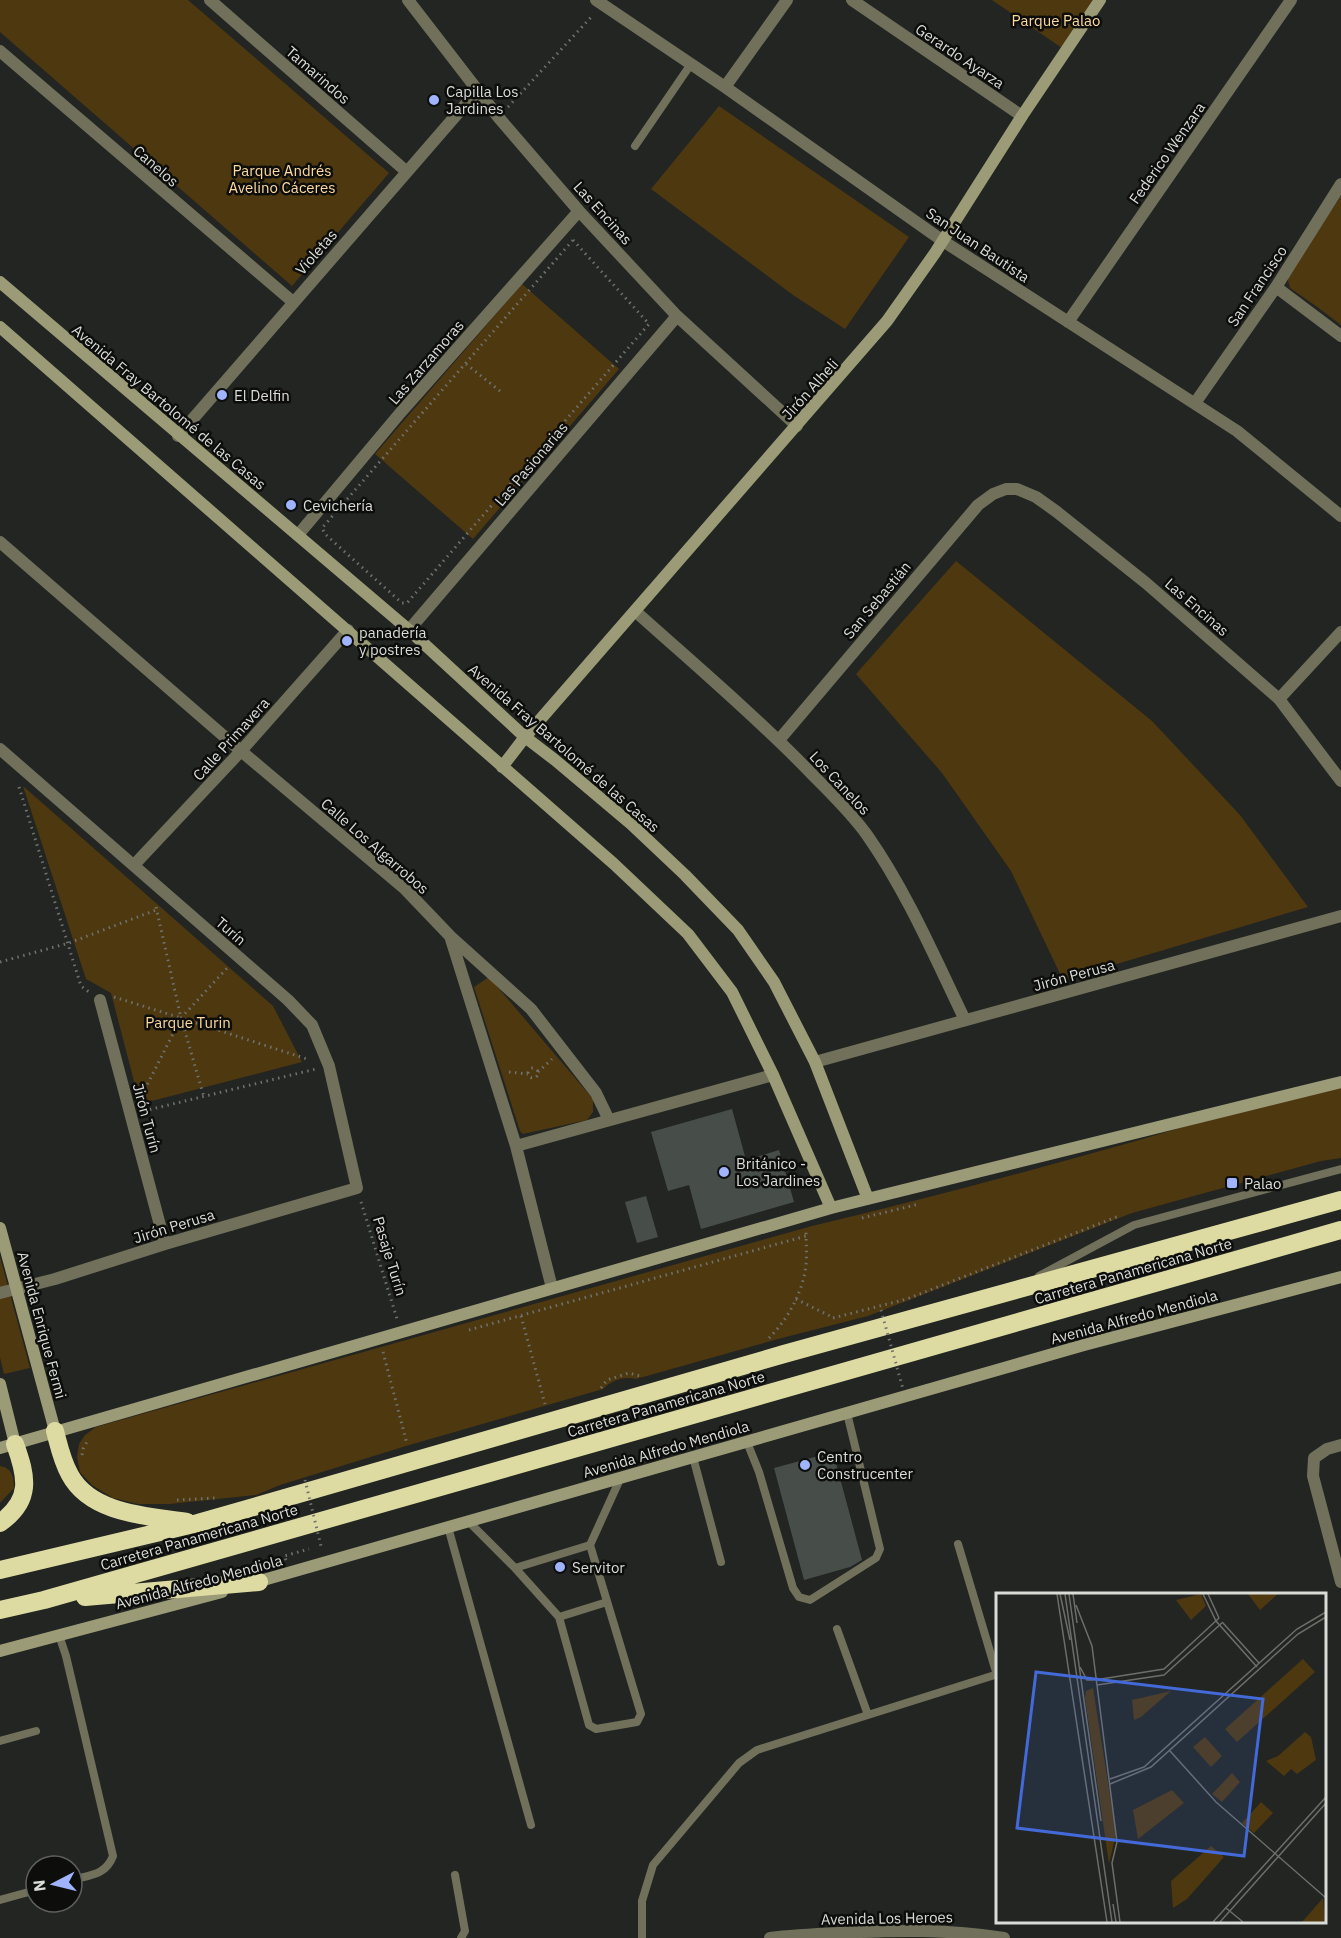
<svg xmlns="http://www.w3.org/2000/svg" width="1341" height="1938" viewBox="0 0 1341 1938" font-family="'IBM Plex Sans',sans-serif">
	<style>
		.green { fill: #4e3810 }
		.building { fill: #474e4a }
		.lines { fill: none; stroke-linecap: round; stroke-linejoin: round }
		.path { stroke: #70726e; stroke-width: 3; stroke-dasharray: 1.5 4.5; stroke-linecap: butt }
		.lane { stroke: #71705a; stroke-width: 8 }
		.street { stroke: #71705a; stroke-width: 12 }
		.secondary { stroke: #9c9b77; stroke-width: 12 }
		.highway { stroke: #dddba2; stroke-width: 18 }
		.path-bridge { stroke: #70726e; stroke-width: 3; stroke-dasharray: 1.5 4.5; stroke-linecap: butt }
		.poi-dot { fill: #a0b3fd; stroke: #0d0e0c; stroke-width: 2 }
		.labels { text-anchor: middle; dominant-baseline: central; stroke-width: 5; stroke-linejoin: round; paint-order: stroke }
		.park-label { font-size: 15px; fill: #fedaa1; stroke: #0d0e0c }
		.street-label { font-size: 15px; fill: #dadcd8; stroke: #0d0e0c }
		.poi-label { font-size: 15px; fill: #dadcd8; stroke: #0d0e0c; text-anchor: start }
		.inset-road { fill: none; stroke: #6c6e6a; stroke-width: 1.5 }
		.view { fill: #436ad8; fill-opacity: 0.15; stroke: #436ad8; stroke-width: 3 }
		.inset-edge { fill: none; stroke: #dadcd8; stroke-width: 3 }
	</style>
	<rect width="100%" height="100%" fill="#222521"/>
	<!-- green -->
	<path class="green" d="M0 0H188L389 173 292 286 0 32Z
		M992 0H1094L1062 48Z
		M719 106 909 237 845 329 793 295 651 189Z
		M1341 196V325L1316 306 1290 288 1287 277Z
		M522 284 619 369 473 539 375 454Z
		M956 561 1152 721 1240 815 1308 907 1063 980 1011 871 942 773 856 674Z
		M23 786 273 1006 302 1062 140 1104 111 993 86 979Z
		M489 977 593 1099V1112L587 1120 523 1134 520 1131 474 987Z
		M1341 1088V1158L1321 1161 1132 1213 868 1316 778 1339 636 1379C624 1376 612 1380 603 1389L406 1446 280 1485 256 1495 170 1504H138L113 1498 92 1485 80 1472 77 1457 79 1444 85 1435 96 1427 812 1226C923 1200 1033 1170 1143 1139 1207 1120 1274 1095 1341 1088Z
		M0 1257 30 1368 4 1374 0 1357Z
		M0 1466C12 1468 14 1477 14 1488L0 1503Z"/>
	<!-- building -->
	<path class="building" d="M732 1109 746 1160 779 1150 794 1202 701 1229 689 1185 668 1191 651 1132Z
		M646 1196 658 1237 637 1243 625 1202Z
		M833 1452 862 1560 850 1567 804 1580 774 1468Z"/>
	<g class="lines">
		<!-- path -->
		<path class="path" d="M508 107 593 15
			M573 240 649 324 407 603H402L325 534 322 528Z
			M466 364 500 391
			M19 787 81 986 89 992
			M156 907 181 1018 204 1097
			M0 962 69 943 156 910
			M114 997 181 1018
			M181 1018 229 966
			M528 1073a5 5 0 1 1 10 0a5 5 0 1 1-10 0Z
			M509 1072 528 1074
			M538 1072 552 1059
			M142 1095 181 1018 310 1060
			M144 1111 316 1069
			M361 1202 397 1319
			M862 1218 919 1204
			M796 1299 834 1318
			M521 1316 545 1404
			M833 1318 907 1299 1119 1216
			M469 1330 806 1236
			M769 1338C788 1319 803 1292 806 1265 807 1254 806 1243 806 1231
			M383 1352 407 1444
			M601 1388 607 1380 629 1373 640 1376
			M82 1455 83 1449 88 1440
			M177 1500 215 1498
			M286 1560 284 1556 309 1549"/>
		<!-- lane -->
		<path class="lane" d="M635 146 691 64
			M1039 1276 1134 1225 1341 1169
			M747 1442 759 1472 793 1588 799 1597 810 1600 876 1558 880 1549 847 1413
			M693 1457 721 1562
			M468 1521 515 1568 590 1545 621 1477
			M448 1527 531 1825
			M958 1544 997 1675
			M515 1568 559 1617 589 1725 596 1729 637 1722 641 1714 590 1545
			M559 1617 607 1602
			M837 1629 868 1715
			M59 1635 66 1656 113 1856C106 1875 90 1875 72 1880
			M0 1741 36 1731
			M455 1875 465 1931 461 1938
			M0 1900 36 1890
			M642 1938V1901L653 1865 739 1763 757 1750 998 1674"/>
		<!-- street -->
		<path class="street" d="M210 0 407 172
			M408 0 499 118 579 211 677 316 797 426
			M596 0 725 87 943 241 1237 431 1341 516
			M852 0 1022 116
			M0 51 293 302
			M725 87 787 0
			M1276 287 1341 336
			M1068 322 1291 0
			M1195 403 1276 287 1341 184
			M178 436 478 90
			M298 535 401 412 579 211
			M0 542 241 751 405 889 450 936 516 1146 552 1288
			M635 611C693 663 752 713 806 768 827 790 850 811 867 835 907 892 935 958 965 1020
			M409 630 677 316
			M1279 699 1341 632
			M779 740 978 505 993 494 1006 489H1017L1036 497 1057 512 1146 583 1279 699 1341 781
			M0 749 288 1000 312 1025 329 1066 357 1188 165 1244 55 1279 0 1293
			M134 865 241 751 348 630
			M451 937 531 1009 596 1093 609 1120
			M100 1000 165 1244
			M815 1062 1341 916
			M516 1146 773 1075
			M1341 1445 1327 1449 1314 1458 1313 1476 1341 1582
			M770 1938C793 1935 816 1934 839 1933 894 1930 949 1929 1004 1938"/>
		<!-- secondary -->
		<path class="secondary" d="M0 282 409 630 525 737 555 760 631 824 685 875 738 930 774 982 815 1062 868 1199
			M0 327 614 864 688 934 732 992 773 1075 831 1208
			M502 767 525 737 887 321 935 253 1022 116 1100 0
			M0 1228 55 1431
			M0 1384 15 1444
			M0 1448 831 1208 1341 1082
			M253 1583 1084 1345 1341 1277
			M0 1651 222 1592"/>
		<!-- highway -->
		<path class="highway" d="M55 1431C59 1446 62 1461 70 1475 91 1514 148 1516 187 1522
			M0 1523C32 1500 27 1477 15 1444
			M0 1570 198 1523 784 1354 1341 1200
			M85 1597 259 1582
			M0 1610 44 1600 1341 1230"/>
		<!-- path-bridge -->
		<path class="path-bridge" d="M881 1310 903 1389
			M305 1480 321 1546"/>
	</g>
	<!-- markers -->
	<g class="poi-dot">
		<circle cx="434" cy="100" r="6"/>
		<circle cx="222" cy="395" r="6"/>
		<circle cx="291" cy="505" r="6"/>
		<circle cx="347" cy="641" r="6"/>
		<circle cx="724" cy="1172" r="6"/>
		<rect x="1226" y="1177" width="12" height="12" rx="3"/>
		<circle cx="805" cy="1465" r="6"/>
		<circle cx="560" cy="1567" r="6"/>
	</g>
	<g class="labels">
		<!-- park labels -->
		<g class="park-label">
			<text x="1056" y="20">Parque Palao</text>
			<text x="282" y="170">Parque Andrés<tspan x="282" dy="17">Avelino Cáceres</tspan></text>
			<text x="188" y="1022">Parque Turin</text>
		</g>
		<!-- street labels -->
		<g class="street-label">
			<text transform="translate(960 56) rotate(34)">Gerardo Ayarza</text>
			<text transform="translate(318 75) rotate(41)">Tamarindos</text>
			<text transform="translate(1167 153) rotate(-55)">Federico Wenzara</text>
			<text transform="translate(156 166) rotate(41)">Canelos</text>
			<text transform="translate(603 213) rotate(48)">Las Encinas</text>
			<text transform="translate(978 245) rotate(34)">San Juan Bautista</text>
			<text transform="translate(316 252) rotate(-49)">Violetas</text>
			<text transform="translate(1257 286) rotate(-56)">San Francisco</text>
			<text transform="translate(426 362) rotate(-49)">Las Zarzamoras</text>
			<text transform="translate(810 389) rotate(-48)">Jirón Alheli</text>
			<text transform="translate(169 407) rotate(40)">Avenida Fray Bartolomé de las Casas</text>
			<text transform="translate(531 464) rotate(-50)">Las Pasionarias</text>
			<text transform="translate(877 600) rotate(-50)">San Sebastián</text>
			<text transform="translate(1197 607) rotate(41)">Las Encinas</text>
			<text transform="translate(231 739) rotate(-48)">Calle Primavera</text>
			<text transform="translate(564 748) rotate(41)">Avenida Fray Bartolomé de las Casas</text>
			<text transform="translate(840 783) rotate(47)">Los Canelos</text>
			<text transform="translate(375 846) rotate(41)">Calle Los Algarrobos</text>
			<text transform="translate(231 931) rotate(41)">Turín</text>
			<text transform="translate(1074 975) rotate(-15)">Jirón Perusa</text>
			<text transform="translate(147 1118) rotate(75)">Jirón Turín</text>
			<text transform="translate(174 1226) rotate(-17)">Jirón Perusa</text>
			<text transform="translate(390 1256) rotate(73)">Pasaje Turín</text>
			<text transform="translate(1133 1271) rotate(-16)">Carretera Panamericana Norte</text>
			<text transform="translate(1134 1317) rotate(-15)">Avenida Alfredo Mendiola</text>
			<text transform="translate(42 1325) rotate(75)">Avenida Enrique Fermi</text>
			<text transform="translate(666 1404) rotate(-16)">Carretera Panamericana Norte</text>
			<text transform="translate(666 1449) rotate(-16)">Avenida Alfredo Mendiola</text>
			<text transform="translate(199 1537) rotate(-16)">Carretera Panamericana Norte</text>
			<text transform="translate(199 1582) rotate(-15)">Avenida Alfredo Mendiola</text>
			<text transform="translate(887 1918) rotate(-1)">Avenida Los Heroes</text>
		</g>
		<!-- poi labels -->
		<g class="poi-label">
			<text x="446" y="91">Capilla Los<tspan x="446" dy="17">Jardines</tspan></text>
			<text x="234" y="395">El Delfin</text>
			<text x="303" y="505">Cevichería</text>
			<text x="359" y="632">panadería<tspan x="359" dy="17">y postres</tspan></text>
			<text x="736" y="1163">Británico -<tspan x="736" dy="17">Los Jardines</tspan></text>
			<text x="1244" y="1183">Palao</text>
			<text x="817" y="1456">Centro<tspan x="817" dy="17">Construcenter</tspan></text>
			<text x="572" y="1567">Servitor</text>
		</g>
	</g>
	<!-- overview -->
	<g transform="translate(996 1593)">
		<rect width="330" height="330" fill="#222521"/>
		<path d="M205 1 210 13 195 27 180 7ZM252 1H282L264 17ZM307 66 319 79 241 149 229 136ZM97 95 120 240 113 271 89 105 90 98ZM175 98 145 124 138 127 136 107ZM309 139 315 144 320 167 301 181 295 176 288 183 270 168 282 163ZM209 144 226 163 215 174 197 154ZM236 180 244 189 226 209 216 201ZM176 197 188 210 142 246 137 217ZM265 209 277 220 258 240 246 230ZM215 253 228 264 191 306 177 315 175 288ZM327 305 329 329H306Z" fill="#4e3810"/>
		<path class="inset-road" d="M61 1 111 329M64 1 74 47M69 1 116 329M73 1 105 228M77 1 81 30M207 1 220 28 261 74M212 1 223 25M80 12 96 53 121 249 116 270 124 329M227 30 263 70M84 74 91 87H98M99 87 168 76 223 25M101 92 168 82 227 29M174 158 220 209 330 305M114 186 148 174 301 36 330 19M114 191 155 174 302 41 330 24M117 311 120 329M230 315 247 329M217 329 330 204M224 329 330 210"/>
		<path class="view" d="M40 79 267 106 248 263 21 235Z"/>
		<rect width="330" height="330" class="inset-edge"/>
	</g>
	<!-- north arrow -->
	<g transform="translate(54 1884) rotate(263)"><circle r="28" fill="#0d0e0c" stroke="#5f605e" stroke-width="1.5"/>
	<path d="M0-4.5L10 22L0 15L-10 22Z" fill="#a0b3fd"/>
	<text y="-9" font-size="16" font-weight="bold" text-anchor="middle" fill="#dadcd8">N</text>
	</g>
</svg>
